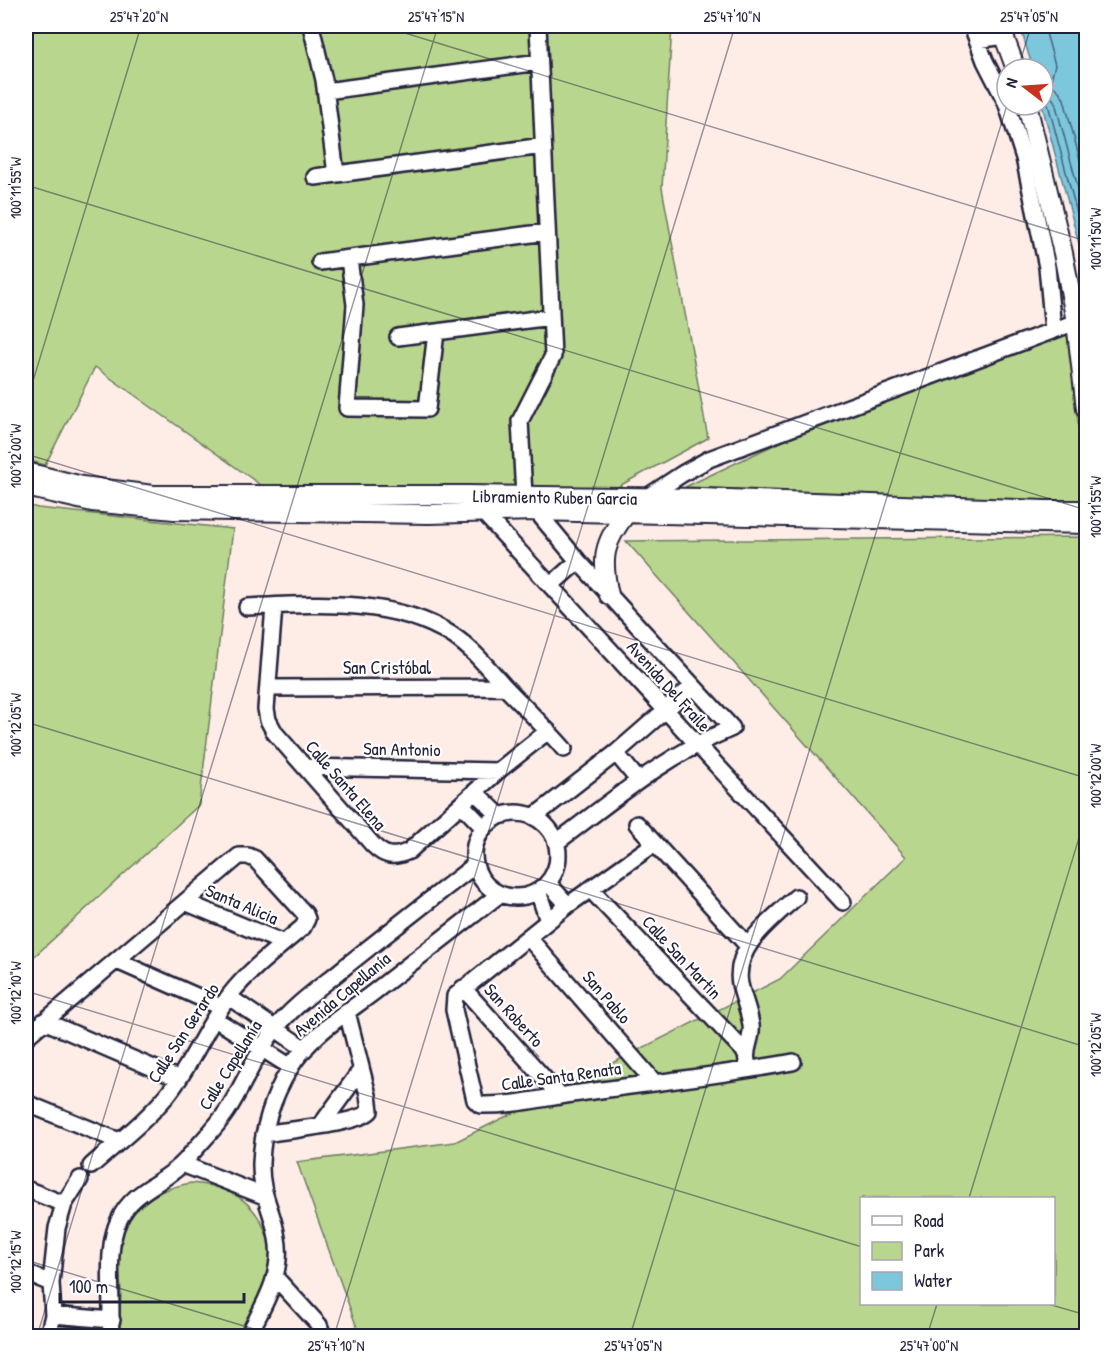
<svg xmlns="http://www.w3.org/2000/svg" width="1112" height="1362" viewBox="0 0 1112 1362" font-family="'Patrick Hand',sans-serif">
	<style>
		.green { fill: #b9d68e; stroke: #6e7c64; stroke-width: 1.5; fill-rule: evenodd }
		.water { fill: #7cc7dc; stroke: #58859c; stroke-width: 1.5 }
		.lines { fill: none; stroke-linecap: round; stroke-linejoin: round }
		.shore { stroke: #46647b; stroke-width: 1.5 }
		.minor-casing { stroke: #22223b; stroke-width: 20 }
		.tertiary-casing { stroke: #22223b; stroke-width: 22 }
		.minor { stroke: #fff; stroke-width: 15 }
		.tertiary { stroke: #fff; stroke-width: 18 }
		.ticks { fill: none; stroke: #22223b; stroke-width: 1.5; stroke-opacity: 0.45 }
		.labels { text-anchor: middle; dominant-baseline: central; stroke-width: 4.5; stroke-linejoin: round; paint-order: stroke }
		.street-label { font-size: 18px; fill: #22223b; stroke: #fff }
		.neatline { fill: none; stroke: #22223b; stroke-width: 2 }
		.ticks-label { font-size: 15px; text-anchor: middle; fill: #22223b }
	</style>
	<rect width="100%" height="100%" fill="#feede7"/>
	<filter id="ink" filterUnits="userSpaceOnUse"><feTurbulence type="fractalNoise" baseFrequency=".0167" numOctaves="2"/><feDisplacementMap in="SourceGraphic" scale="12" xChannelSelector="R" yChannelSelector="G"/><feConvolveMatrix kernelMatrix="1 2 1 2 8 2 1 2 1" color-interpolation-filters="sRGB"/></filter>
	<g filter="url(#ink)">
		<!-- green -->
		<path class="green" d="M26 26H672L662 188 708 438 610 491 262 486 95 367 45 465 26 460Z
			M1067 333 1078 423 1084 503 685 487 827 420Z
			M26 505 38 508 233 529 199 805 26 964Z
			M1086 537V1325L1084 1336H360L297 1162 455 1142 780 979 906 857 626 541ZM862 1198H1054V1304H862Z
			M191 1183C204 1184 216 1186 227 1191 261 1205 277 1244 268 1279 263 1299 250 1318 240 1336H116C119 1323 120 1309 121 1295 121 1280 117 1264 119 1249 125 1207 153 1190 191 1183Z"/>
		<!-- water -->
		<path class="water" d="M1020 26H1086V270L1042 105 1043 69H1033Z"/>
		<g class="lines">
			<!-- shore -->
			<path class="shore" d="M1044 26 1055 65 1050 83 1059 91 1064 99 1086 183
				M1043 92 1050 95 1055 102 1086 218
				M1043 99 1048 104 1086 247"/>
			<defs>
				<path id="minor" d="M311 26 324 80 336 174
					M538 26 553 356 520 421 524 496 578 561 732 728C663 757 616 798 557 842
					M972 26 985 61 1007 104
					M977 40 1004 36
					M326 91 539 62
					M1007 105 1024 158 1047 267 1053 330
					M315 177 543 146
					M349 259 355 305 347 408 427 409 436 332
					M320 262 547 232
					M398 337 551 317
					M644 499 682 474 709 459 1076 322
					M478 507 843 902
					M551 585 578 561
					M274 606 266 709 268 720 275 733 373 845C385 857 394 858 409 851L498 771 548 731
					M247 607C313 604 393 597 452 635 473 649 488 668 504 686 524 707 545 727 564 749
					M269 688 505 687
					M616 753 638 780
					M306 767 498 771
					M476 793 500 816
					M462 805 484 828
					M474 855a42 42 0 1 1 84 0a42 42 0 1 1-84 0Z
					M535 816 616 753 693 686
					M637 824 747 945
					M654 844 568 905 455 996 454 1010 475 1100 480 1105C514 1106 546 1097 580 1093 651 1083 723 1075 793 1062
					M548 883 568 905
					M590 889 745 1052
					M538 891 548 921
					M185 902 284 943
					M528 937 655 1083
					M117 961 221 1007
					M463 988 559 1095
					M229 997 305 1049
					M215 1019 291 1067
					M44 1021 179 1079
					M26 1037 239 856H248L255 859 305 914 307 919 303 927C277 949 249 970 229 996 206 1027 192 1064 168 1094 146 1121 117 1143 91 1166
					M747 1061C744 1048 753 1039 751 1025 749 1010 743 998 740 984 733 946 773 919 796 897
					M26 1103 119 1141
					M321 1125 361 1070
					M264 1134C286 1130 358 1124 370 1111L368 1095 347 1012
					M182 1164 264 1196
					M26 1189 64 1204
					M26 1273 51 1283
					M275 1277 319 1325 323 1336
					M53 1315 112 1320
					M49 1333 80 1336
					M48 1336 53 1315 51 1283 57 1228 64 1204 80 1179
					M110 1336C114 1302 104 1250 119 1220 134 1188 165 1184 186 1160 199 1144 215 1129 227 1111 244 1085 255 1054 275 1029 294 1005 322 986 346 966 389 932 432 898 475 865
					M248 1336C263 1306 284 1274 277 1238 273 1210 260 1195 261 1163 262 1130 273 1096 290 1068 309 1036 345 1014 374 992 416 959 458 927 500 894"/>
				<path id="tertiary" d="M1000 26 1016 69
					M1027 105 1063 253 1076 322 1086 409
					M26 472 82 486 153 495H468L701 498 1045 510H1086
					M26 487 92 502 174 510 429 514 535 511 1086 524
					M609 595C601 559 603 542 627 513"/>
			</defs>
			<!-- minor casing -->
			<use href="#minor" class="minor-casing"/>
			<!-- tertiary casing -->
			<use href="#tertiary" class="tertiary-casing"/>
			<!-- minor -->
			<use href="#minor" class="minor"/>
			<!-- tertiary -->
			<use href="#tertiary" class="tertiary"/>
		</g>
	</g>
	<!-- ticks -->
	<path class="ticks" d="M382 26 1086 241M1018 69 1031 26M26 185 1086 510M26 404 141 26M26 454 1086 778M26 722 1086 1047M26 991 862 1247M969 1198 1086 815M26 1260 277 1336M1048 1304 1086 1315M37 1336 438 26M334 1336 735 26M630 1336 1007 105M927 1336 937 1304"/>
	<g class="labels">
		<!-- street labels -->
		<g class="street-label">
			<text transform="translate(555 497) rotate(1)">Libramiento Ruben Garcia</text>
			<text x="387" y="667">San Cristóbal</text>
			<text transform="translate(669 686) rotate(48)">Avenida Del Fraile</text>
			<text transform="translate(402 749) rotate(1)">San Antonio</text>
			<text transform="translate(346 785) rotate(49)">Calle Santa Elena</text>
			<text transform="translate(242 904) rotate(23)">Santa Alicia</text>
			<text transform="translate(682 957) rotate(47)">Calle San Martin</text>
			<text transform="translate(342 994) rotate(-40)">Avenida Capellanía</text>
			<text transform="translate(607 997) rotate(49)">San Pablo</text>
			<text transform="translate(514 1015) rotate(48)">San Roberto</text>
			<text transform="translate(183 1033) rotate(-57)">Calle San Gerardo</text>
			<text transform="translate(230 1065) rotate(-58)">Calle Capellanía</text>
			<text transform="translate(561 1076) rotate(-8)">Calle Santa Renata</text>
		</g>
	</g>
	<!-- margin -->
	<rect width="1112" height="1362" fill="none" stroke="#fff" stroke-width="66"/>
	<!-- legend -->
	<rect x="860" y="1197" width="195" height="108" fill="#ffffff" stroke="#a7a7b1" stroke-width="1.5"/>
	<rect x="872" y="1216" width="30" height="9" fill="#ffffff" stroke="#a7a7b1" stroke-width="1.5"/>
	<text x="914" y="1227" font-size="18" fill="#22223b">Road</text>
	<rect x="872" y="1242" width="30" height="18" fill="#b9d68e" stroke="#a7a7b1" stroke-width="1.5"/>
	<text x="914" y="1257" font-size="18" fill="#22223b">Park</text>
	<rect x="872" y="1272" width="30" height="18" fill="#7cc7dc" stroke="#a7a7b1" stroke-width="1.5"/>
	<text x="914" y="1287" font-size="18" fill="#22223b">Water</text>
	<!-- north arrow -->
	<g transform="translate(1025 87) rotate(287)"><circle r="28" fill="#ffffff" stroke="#a7a7b1" stroke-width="1.5"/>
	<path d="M0-4.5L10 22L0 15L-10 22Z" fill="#c8321e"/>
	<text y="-9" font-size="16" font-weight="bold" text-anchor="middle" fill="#22223b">N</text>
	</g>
	<!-- scale -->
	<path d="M60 1293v9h184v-9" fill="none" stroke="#22223b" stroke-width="3"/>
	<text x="69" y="1293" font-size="18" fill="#22223b" stroke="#ffffff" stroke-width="4.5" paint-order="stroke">100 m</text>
	<rect x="33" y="33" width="1046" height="1296" class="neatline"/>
	<g class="ticks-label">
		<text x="139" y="22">25°47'20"N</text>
		<text x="436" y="22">25°47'15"N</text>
		<text x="732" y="22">25°47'10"N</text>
		<text x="1029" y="22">25°47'05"N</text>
		<text transform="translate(16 188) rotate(-90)" y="5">100°11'55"W</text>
		<text transform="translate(1096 239) rotate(-90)" y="5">100°11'50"W</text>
		<text transform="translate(16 456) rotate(-90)" y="5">100°12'00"W</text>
		<text transform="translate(1096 507) rotate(-90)" y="5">100°11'55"W</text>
		<text transform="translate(16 725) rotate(-90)" y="5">100°12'05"W</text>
		<text transform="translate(1096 776) rotate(-90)" y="5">100°12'00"W</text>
		<text transform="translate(16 993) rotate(-90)" y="5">100°12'10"W</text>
		<text transform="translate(1096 1045) rotate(-90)" y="5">100°12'05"W</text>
		<text transform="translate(16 1262) rotate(-90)" y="5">100°12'15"W</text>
		<text x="336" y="1351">25°47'10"N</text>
		<text x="633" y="1351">25°47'05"N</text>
		<text x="929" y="1351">25°47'00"N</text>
	</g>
</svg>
